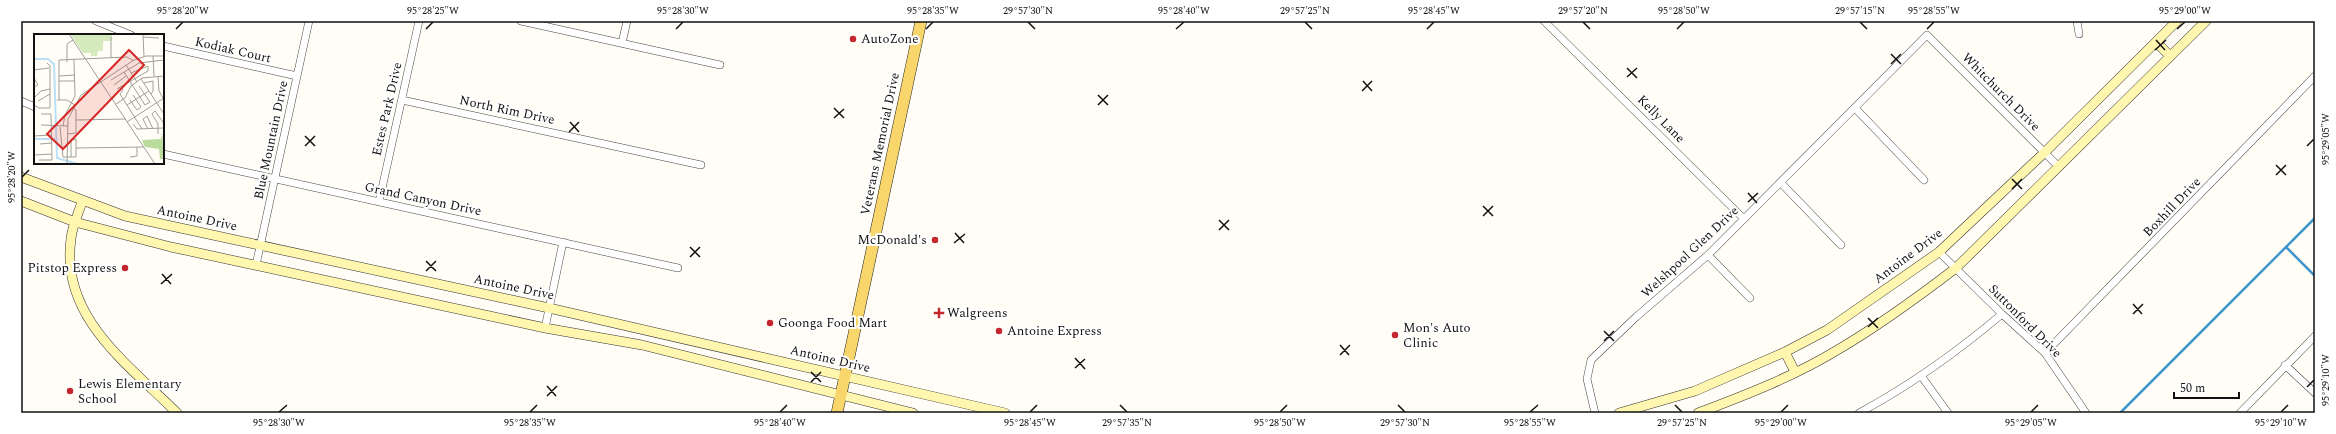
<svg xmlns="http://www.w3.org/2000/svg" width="2336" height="434" viewBox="0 0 2336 434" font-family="Spectral,serif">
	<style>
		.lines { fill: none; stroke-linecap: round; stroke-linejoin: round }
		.stream { stroke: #3f96cf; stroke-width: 2.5 }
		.street-casing { stroke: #444; stroke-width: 8 }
		.secondary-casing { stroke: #333; stroke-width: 10 }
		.primary-casing { stroke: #222; stroke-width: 12 }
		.street { stroke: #fff; stroke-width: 7 }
		.secondary { stroke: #fff6b0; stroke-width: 9 }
		.primary { stroke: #f9d66b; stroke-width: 11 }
		.ticks { fill: none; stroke: #111; stroke-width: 1.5 }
		.poi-dot { fill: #c4262e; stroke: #fff; stroke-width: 1.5 }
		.labels { text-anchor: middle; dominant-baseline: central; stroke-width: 4; stroke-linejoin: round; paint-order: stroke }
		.poi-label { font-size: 13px; fill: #111; stroke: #fff; text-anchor: start }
		.street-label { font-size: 13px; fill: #111; stroke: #fff }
		.inset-river { fill: none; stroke: #b9e0f7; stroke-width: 2 }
		.inset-road { fill: none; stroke: #a09f9a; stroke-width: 1 }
		.view { fill: #d62828; fill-opacity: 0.15; stroke: #d62828; stroke-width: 2 }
		.inset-edge { fill: none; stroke: #111; stroke-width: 2 }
		.neatline { fill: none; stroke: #111; stroke-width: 1.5 }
		.ticks-label { font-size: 10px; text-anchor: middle; fill: #111 }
	</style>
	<rect width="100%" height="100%" fill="#fffdf5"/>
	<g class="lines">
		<!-- stream -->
		<path class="stream" d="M2286 247 2315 276
			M2120 413 2315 218"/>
		<defs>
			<path id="street" d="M96 21 131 35
				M521 21 720 65
				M1544 21 1744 219
				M2077 21 2079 34
				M622 43 627 21
				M163 46 297 76
				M402 100 701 165
				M21 101 35 107
				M1855 108 1924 180
				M163 154 678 268
				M1781 183 1841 245
				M379 202 419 21
				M1939 252 2002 314 2045 353 2086 413
				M1708 255 1750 298
				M256 265 309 21
				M545 328 563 242
				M2045 353 2315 76
				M2285 365 2315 393
				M1922 377 1948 413
				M1595 413 1587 379 1591 360 1636 317 1708 255 1927 35 2058 166
				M1859 413C1911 385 1957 352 2002 314
				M2240 413 2315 336"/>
			<path id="secondary" d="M2156 42 2170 56
				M21 177 125 216 549 308 1005 413
				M21 201 75 222 171 247 545 328 642 345 913 413
				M82 202C78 214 72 227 71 239 60 317 128 364 177 413
				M1785 352 1795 372
				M1619 413 1695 391 1785 352 1827 330 1939 252 2044 153 2177 21
				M1698 413C1746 395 1795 376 1839 349 1880 325 1918 297 1956 268L2206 21"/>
			<path id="primary" d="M837 413 921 21"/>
		</defs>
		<!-- street casing -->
		<use href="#street" class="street-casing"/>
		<!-- secondary casing -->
		<use href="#secondary" class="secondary-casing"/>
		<!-- primary casing -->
		<use href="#primary" class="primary-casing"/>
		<!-- street -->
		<use href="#street" class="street"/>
		<!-- secondary -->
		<use href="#secondary" class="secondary"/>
		<!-- primary -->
		<use href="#primary" class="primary"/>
	</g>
	<!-- ticks -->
	<path class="ticks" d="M1028 22 1035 29M1305 22 1312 29M1583 22 1590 29M1860 22 1867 29M176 29 183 22M426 29 433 22M676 29 683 22M926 29 933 22M1176 29 1184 22M1427 29 1434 22M1677 29 1684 22M1927 29 1934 22M2177 29 2185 22M2156 40 2165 50M2155 50 2166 40M1891 54 1901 64M1891 64 1901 54M1627 68 1637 78M1627 77 1637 68M1363 81 1372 91M1362 91 1372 81M1098 95 1108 105M1098 105 1108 95M834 108 844 118M834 118 844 109M570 122 579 132M569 132 579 122M305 136 315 146M305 146 315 136M2307 146 2314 139M2276 165 2286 175M2276 175 2286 165M22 177 29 170M2012 179 2022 189M2012 189 2022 179M1748 193 1757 203M1748 202 1758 193M1483 206 1493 216M1483 216 1493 206M1219 220 1229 230M1219 230 1229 220M955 233 964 243M954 243 965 234M690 247 700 257M690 257 700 247M426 261 436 271M426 271 436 261M162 274 171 284M161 284 172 274M2133 304 2142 314M2133 314 2143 304M1868 318 1878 328M1868 327 1878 318M1604 331 1614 341M1604 341 1614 331M1340 345 1349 355M1340 355 1350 345M1075 358 1085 369M1075 368 1085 359M811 372 821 382M811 382 821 372M547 386 556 396M2307 387 2314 380M547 396 557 386M1120 405 1127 412M1398 405 1405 412M1675 405 1682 412M279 412 287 405M530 412 537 405M780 412 787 405M1030 412 1037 405M1280 412 1287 405M1530 412 1538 405M1781 412 1788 405M2031 412 2038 405M2281 412 2288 405"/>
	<!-- markers -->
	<g class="poi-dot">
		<circle cx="853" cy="39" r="4"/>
		<circle cx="935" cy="240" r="4"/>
		<circle cx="125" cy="268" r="4"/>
		<path d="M937 307h4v4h4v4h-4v4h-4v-4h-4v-4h4z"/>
		<circle cx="770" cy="323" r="4"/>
		<circle cx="999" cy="331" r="4"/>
		<circle cx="1395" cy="335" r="4"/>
		<circle cx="70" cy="391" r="4"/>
	</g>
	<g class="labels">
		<!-- poi labels -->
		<g class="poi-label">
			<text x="861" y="39">AutoZone</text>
			<text x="927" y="240" text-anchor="end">McDonald's</text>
			<text x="117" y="268" text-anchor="end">Pitstop Express</text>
			<text x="947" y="313">Walgreens</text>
			<text x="778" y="323">Goonga Food Mart</text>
			<text x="1403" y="328">Mon's Auto<tspan x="1403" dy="15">Clinic</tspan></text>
			<text x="1007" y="331">Antoine Express</text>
			<text x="78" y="384">Lewis Elementary<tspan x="78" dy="15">School</tspan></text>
		</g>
		<!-- street labels -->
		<g class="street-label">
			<text transform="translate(233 50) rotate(13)">Kodiak Court</text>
			<text transform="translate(2001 92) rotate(45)">Whitchurch Drive</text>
			<text transform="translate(387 109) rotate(-77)">Estes Park Drive</text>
			<text transform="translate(507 110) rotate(12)">North Rim Drive</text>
			<text transform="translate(1661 119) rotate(45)">Kelly Lane</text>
			<text transform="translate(271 140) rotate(-78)">Blue Mountain Drive</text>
			<text transform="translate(880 144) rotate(-78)">Veterans Memorial Drive</text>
			<text transform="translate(423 199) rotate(12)">Grand Canyon Drive</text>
			<text transform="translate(2172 207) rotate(-46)">Boxhill Drive</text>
			<text transform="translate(197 218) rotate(12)">Antoine Drive</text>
			<text transform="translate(1690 252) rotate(-43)">Welshpool Glen Drive</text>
			<text transform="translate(1908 256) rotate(-37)">Antoine Drive</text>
			<text transform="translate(514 287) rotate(12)">Antoine Drive</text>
			<text transform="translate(2025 321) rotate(45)">Suttonford Drive</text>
			<text transform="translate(830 359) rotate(13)">Antoine Drive</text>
		</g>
	</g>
	<!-- overview -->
	<g transform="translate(34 34)">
		<rect width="130" height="130" fill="#fffdf5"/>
		<path d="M36 0H78V3L77 7H69V17H64L63 22H57V19H49Z" fill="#d5ebbd"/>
		<path d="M128 97 130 125H126L125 115 111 113 108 106 127 105Z" fill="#b9dc9c"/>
		<path class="inset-river" d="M0 25H14L20 30 23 124 44 130M0 105H21"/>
		<path class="inset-road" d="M35 0 121 130M109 0 110 23M77 3V24M109 3 125 4M119 22 120 42M33 28V10L39 6M92 31 103 48M0 36 15 34M90 38 111 71 116 68 105 52M25 42 41 41M124 42 125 57 130 66M130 42V56M0 44 4 51 0 53M107 45 130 80M77 46 105 29 130 26M25 47H41M110 49 119 47V57L117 60M80 51 92 42M87 52 89 56 86 60 108 95M83 55 114 37V32L97 39M0 64 7 57 16 55M23 66H33L41 71M25 66V26L93 23 100 27M96 66 103 76 107 73 99 61M4 67 16 60M82 70 91 64 97 52 108 44 130 42M0 71 5 74H16V32L13 29M93 71 115 57M0 86V101M42 86 92 85M93 88 130 64M99 90 103 95 130 94M7 91 34 92M29 92 31 81 41 62 40 26M26 93 29 123H42V105L37 106V123M114 95 109 85 113 82 119 95M33 100 42 99V76L39 74M124 100V90L118 80 121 77 129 88 130 94M0 102 17 101M6 110 18 109M42 114 110 113M0 121 18 120M96 123 103 122V113M5 126H18L17 80H7M33 130 34 85 47 61 100 26 112 22H130"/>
		<path class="view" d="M95 16 110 31 29 115 13 100Z"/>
		<rect width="130" height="130" class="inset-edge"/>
	</g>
	<!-- border -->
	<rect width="2336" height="434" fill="none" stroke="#ffffff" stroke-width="44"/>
	<!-- scale -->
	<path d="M2174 392v6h65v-6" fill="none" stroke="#111111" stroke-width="2"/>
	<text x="2180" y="392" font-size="12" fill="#111111" stroke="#ffffff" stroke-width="3" paint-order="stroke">50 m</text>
	<rect x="22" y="22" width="2292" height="390" class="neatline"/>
	<g class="ticks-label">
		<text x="183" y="14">95°28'20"W</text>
		<text x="433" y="14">95°28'25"W</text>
		<text x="683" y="14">95°28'30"W</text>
		<text x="933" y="14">95°28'35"W</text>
		<text x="1028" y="14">29°57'30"N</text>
		<text x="1184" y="14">95°28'40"W</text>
		<text x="1305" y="14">29°57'25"N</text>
		<text x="1434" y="14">95°28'45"W</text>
		<text x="1583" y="14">29°57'20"N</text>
		<text x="1684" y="14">95°28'50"W</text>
		<text x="1860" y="14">29°57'15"N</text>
		<text x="1934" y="14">95°28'55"W</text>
		<text x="2185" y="14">95°29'00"W</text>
		<text transform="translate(2325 139) rotate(-90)" y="4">95°29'05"W</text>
		<text transform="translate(11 177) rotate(-90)" y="4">95°28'20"W</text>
		<text transform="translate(2325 380) rotate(-90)" y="4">95°29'10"W</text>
		<text x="279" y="426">95°28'30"W</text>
		<text x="530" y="426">95°28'35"W</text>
		<text x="780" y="426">95°28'40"W</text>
		<text x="1030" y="426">95°28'45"W</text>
		<text x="1127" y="426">29°57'35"N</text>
		<text x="1280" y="426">95°28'50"W</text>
		<text x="1405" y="426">29°57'30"N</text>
		<text x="1530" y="426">95°28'55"W</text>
		<text x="1682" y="426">29°57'25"N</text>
		<text x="1781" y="426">95°29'00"W</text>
		<text x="2031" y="426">95°29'05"W</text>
		<text x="2281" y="426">95°29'10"W</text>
	</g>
</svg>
